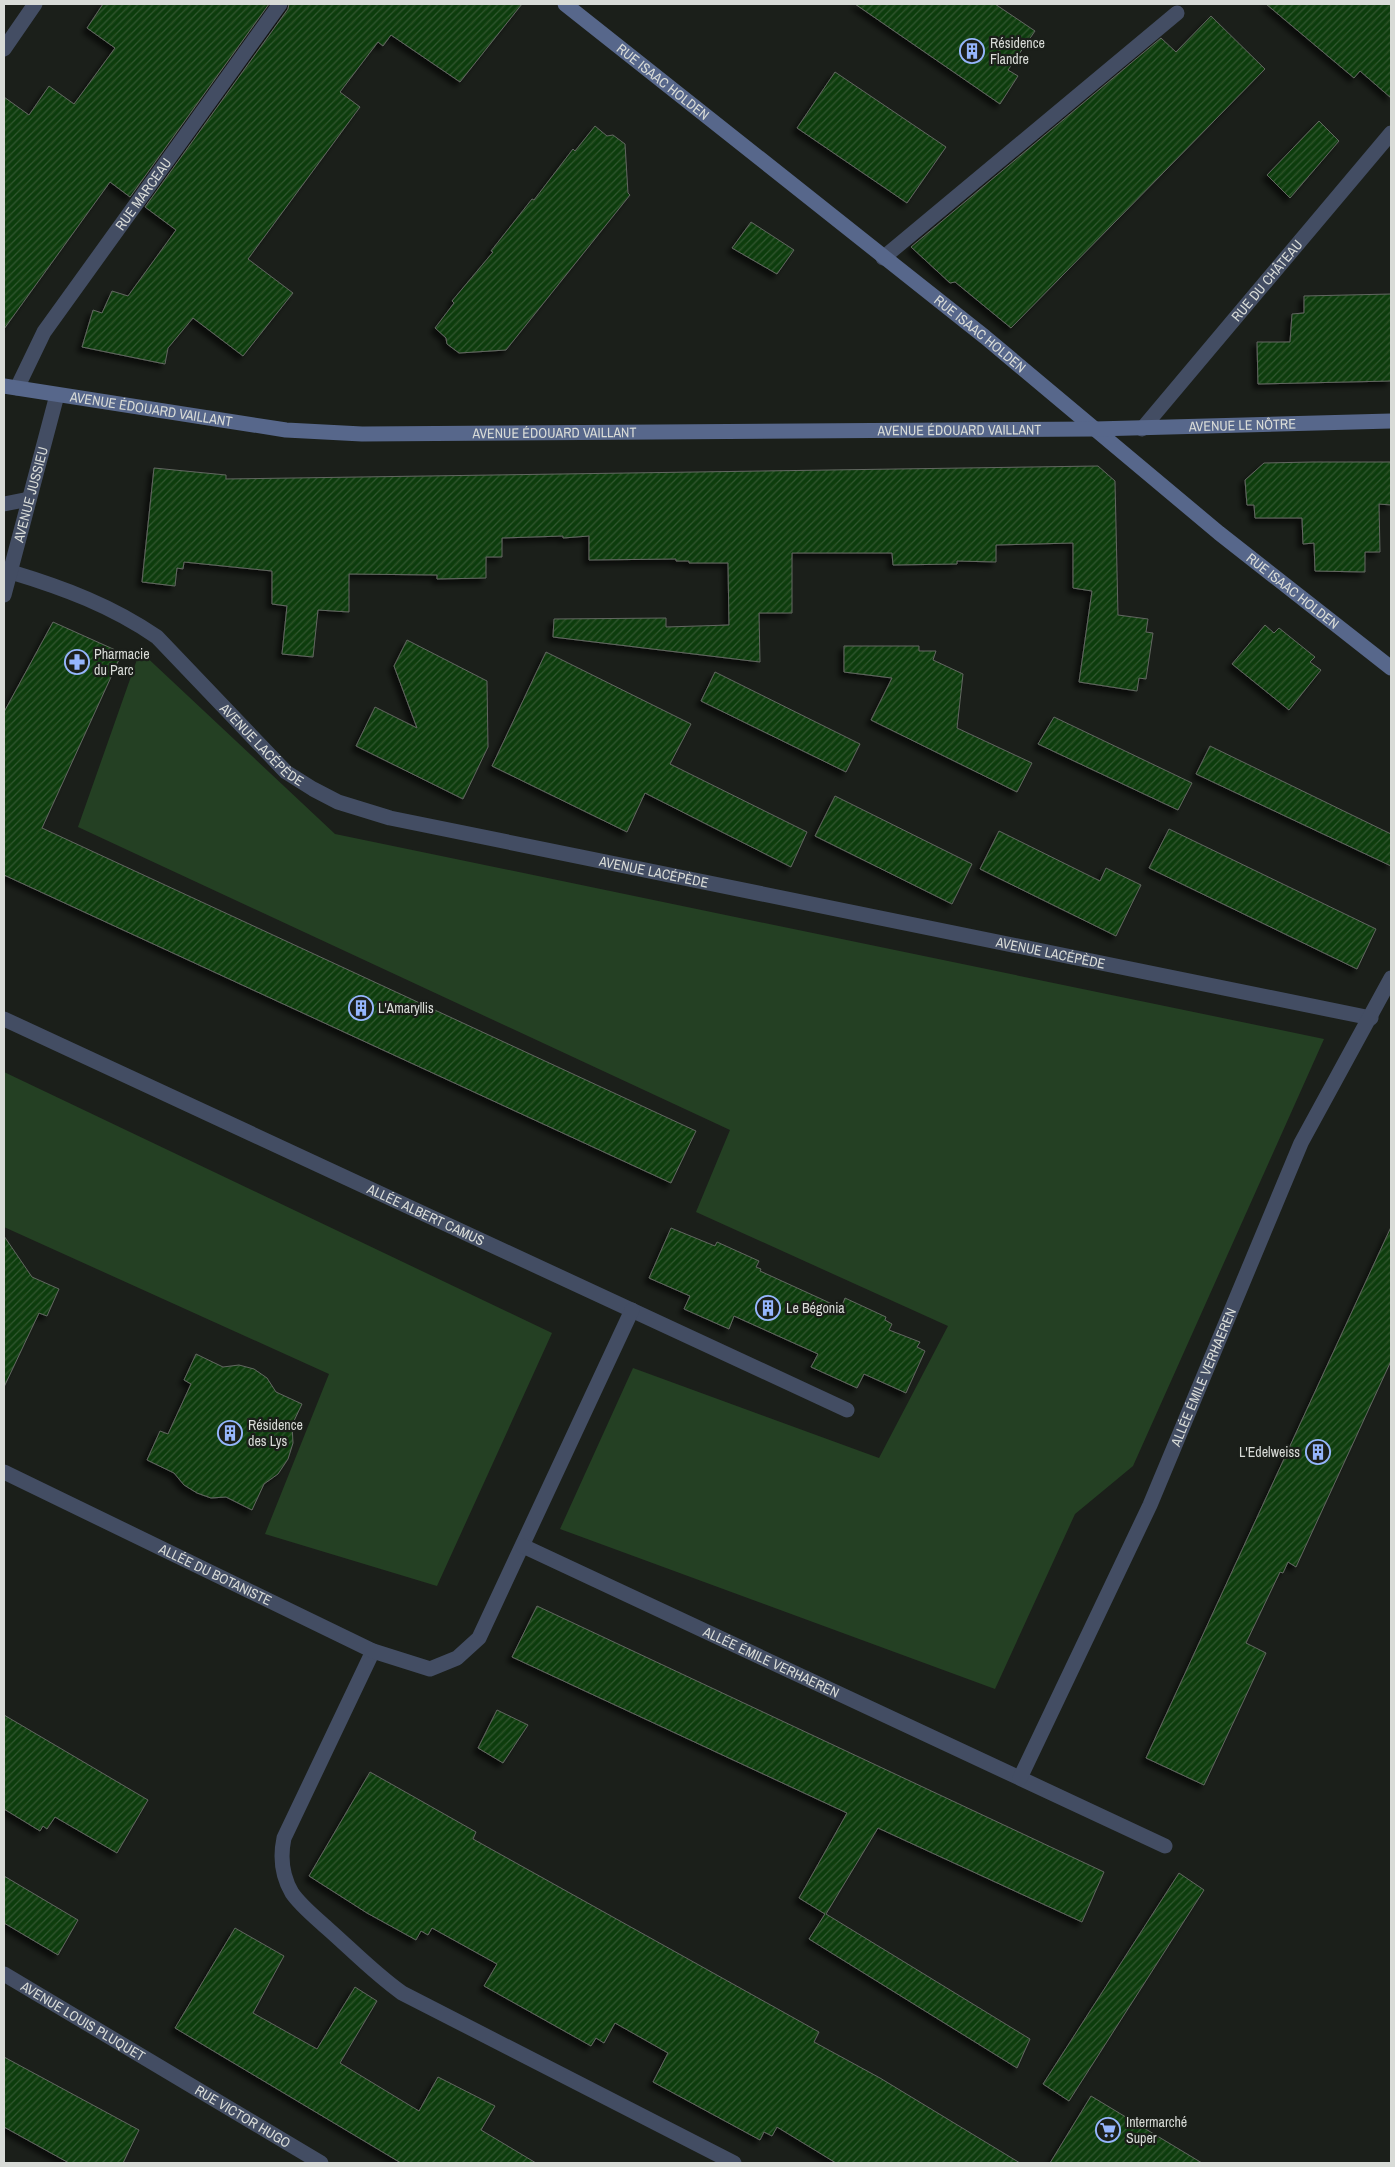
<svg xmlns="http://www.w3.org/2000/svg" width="1395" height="2167" viewBox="0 0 1395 2167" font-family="'Archivo Narrow',sans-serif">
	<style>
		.park { fill: #244023 }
		.building { fill: url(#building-hatch); stroke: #626761; filter: url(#shadow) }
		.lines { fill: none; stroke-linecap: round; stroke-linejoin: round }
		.lane { stroke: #434d63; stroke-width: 15 }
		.street { stroke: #434d63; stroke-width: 15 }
		.secondary { stroke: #57678b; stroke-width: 15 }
		.labels { text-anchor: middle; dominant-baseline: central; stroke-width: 4.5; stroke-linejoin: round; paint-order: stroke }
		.poi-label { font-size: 14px; fill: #d8dbd7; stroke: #1b1f1a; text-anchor: start }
		.street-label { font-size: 14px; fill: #d8dbd7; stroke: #1b1f1a }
	</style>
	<defs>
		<pattern id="building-hatch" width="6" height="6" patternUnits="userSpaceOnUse" patternTransform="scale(1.25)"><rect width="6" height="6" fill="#103d0f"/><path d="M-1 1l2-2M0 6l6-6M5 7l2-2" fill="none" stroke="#325831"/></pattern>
		<filter id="shadow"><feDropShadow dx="-4.5" dy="4.5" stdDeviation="2.5" flood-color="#0009"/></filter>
	</defs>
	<rect width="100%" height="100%" fill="#1b1f1a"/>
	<!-- park -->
	<path class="park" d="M140 651 335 834 1324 1039 1133 1466 1075 1514 995 1689 560 1529 633 1368 879 1458 948 1326 696 1212 730 1130 78 827Z
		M4 1072 552 1333 437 1586 265 1534 329 1374 4 1227Z"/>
	<!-- building -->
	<path class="building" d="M103 4H269L130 197 110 182 4 329V97L29 115 49 86 74 104 115 48 87 28Z
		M289 4H522L460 82 391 35 383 46 378 42 340 92 360 107 248 259 293 293 243 356 193 318 168 348 165 364 82 347 93 310 102 313 112 291 128 296 176 230 145 207 288 9Z
		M855 4H995L1035 31 1008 70 1018 76 1000 104Z
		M1266 4H1391V98L1360 71 1354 78Z
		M1211 16 1265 69 1011 328 955 282 950 283 911 247 1161 38 1176 52Z
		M835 72 946 147 907 203 797 128Z
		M1319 121 1339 141 1290 198 1267 175Z
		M595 126 607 136 613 135 625 144 628 193 630 195 506 350 459 353 447 344 446 338 435 328 454 303 452 301 493 252 491 251 532 199 534 200 573 149 575 151Z
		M751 222 794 250 777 274 732 248Z
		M1391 294V381L1258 384 1257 342H1290L1292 314 1304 313V296Z
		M1313 462H1391V505L1379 504 1380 552H1365V572L1315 571 1314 543 1303 544 1302 518H1255L1254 505H1247L1245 480 1264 463Z
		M1098 466 1115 481 1118 615 1148 619 1146 632 1153 633 1146 679 1139 678 1137 691 1079 682 1092 591 1073 588V543L996 545V562L957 561V564L893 565 892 553H792V613H759L760 662 553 637 554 619 666 618V627L729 625 728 563H689V561H676V559L589 560V536L563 538V536L502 538V557H486V578L437 579V575L349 574V612L318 610 313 657 282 654 287 606 272 604V571L184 562 183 569 177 568 175 586 142 582 154 468 226 475V479Z
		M53 622 122 653 42 828 696 1131 671 1183 4 875V712Z
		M1265 625 1274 633 1279 628 1315 657 1310 662 1321 670 1289 710 1232 664Z
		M407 640 487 681 488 747 463 799 356 746 375 707 417 728 394 666Z
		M844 646H919V651H936L933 660 963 674 957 728 1032 763 1017 792 871 720 892 678 844 672Z
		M546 652 691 724 670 764 807 832 791 867 645 793 627 832 492 766Z
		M715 672 860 744 846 772 701 701Z
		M1054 717 1192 783 1178 810 1038 744Z
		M1210 746 1391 834V866L1196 774Z
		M835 796 972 864 952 904 815 836Z
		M1169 829 1376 929 1357 969 1149 868Z
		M999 831 1100 881 1106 868 1141 885 1116 936 980 869Z
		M1391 1227V1361L1296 1567 1288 1562 1283 1573 1280 1572 1246 1643 1266 1653 1204 1785 1146 1758Z
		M671 1228 715 1246 717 1242 759 1261 756 1267 761 1269 760 1271 841 1308 845 1298 886 1317 885 1320 892 1324 889 1330 920 1342 917 1347 925 1351 906 1393 864 1374 857 1388 811 1367 818 1354 734 1316 729 1329 684 1309 690 1296 649 1278Z
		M4 1236 32 1277 59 1289 47 1316 39 1313 4 1387Z
		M196 1354 223 1367 239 1365 254 1369 267 1378 276 1392 302 1404 292 1425 293 1443 288 1459 278 1474 264 1484 252 1510 226 1497 211 1498 197 1493 184 1485 174 1473 147 1460 160 1431 168 1434 191 1384 184 1380Z
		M537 1606 1104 1872 1082 1922 878 1828 826 1914 1030 2039 1017 2068 809 1939 825 1914 799 1898 847 1813 512 1657Z
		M497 1710 528 1725 503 1763 478 1748Z
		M4 1715 148 1800 117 1853 55 1817 47 1829 43 1826 40 1831 4 1809Z
		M370 1772 476 1832 473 1839 819 2032 814 2042 880 2078 1020 2163H836L777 2127 772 2136 764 2132 760 2140 653 2082 668 2053 615 2023 604 2043 596 2038 591 2046 484 1986 497 1964 432 1928 428 1935 421 1931 416 1940 367 1913 309 1876Z
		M1179 1873 1204 1890 1069 2101 1043 2084Z
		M4 1876 78 1920 58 1955 4 1923Z
		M235 1928 284 1956 253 2013 317 2049 355 1987 377 2001 340 2063 419 2111 438 2077 495 2106 481 2130 536 2163H401L175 2028Z
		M4 2057 139 2130 123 2163H69L4 2127Z
		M1091 2096 1202 2163H1050Z"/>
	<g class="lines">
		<!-- lane -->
		<path class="lane" d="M4 49 35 4
			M883 258 1177 13
			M4 504 29 499
			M373 1651 284 1838C280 1857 282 1876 292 1893 301 1906 315 1917 327 1928 352 1950 375 1974 402 1993L734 2163"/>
		<!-- street -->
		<g class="street">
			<path id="s1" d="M17 388 44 332 280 4"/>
			<path id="s2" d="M1142 429 1391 133"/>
			<path id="s3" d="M11 572C64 588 112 606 157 637L286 772 313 789 338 802 390 818 1371 1018"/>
			<path id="s4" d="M4 595 57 395"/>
			<path id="s5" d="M4 1019 847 1410"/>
			<path id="s6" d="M4 1472 373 1651 430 1669 457 1658 479 1638 632 1310"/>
			<path id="s7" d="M523 1546 1165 1846"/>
			<path id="s8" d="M1020 1778 1150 1505 1301 1143 1391 978"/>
			<path id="s9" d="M4 1974 321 2163"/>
		</g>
		<!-- secondary -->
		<g class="secondary">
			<path id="s10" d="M565 4 985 337 1219 533 1391 668"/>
			<path id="s11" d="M4 386 286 430 362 434 1095 429 1391 421"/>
		</g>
	</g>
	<!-- icons -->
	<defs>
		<symbol id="building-ring" viewBox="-11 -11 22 22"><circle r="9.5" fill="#1b1f1a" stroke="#96b6fd" stroke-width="1.5"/><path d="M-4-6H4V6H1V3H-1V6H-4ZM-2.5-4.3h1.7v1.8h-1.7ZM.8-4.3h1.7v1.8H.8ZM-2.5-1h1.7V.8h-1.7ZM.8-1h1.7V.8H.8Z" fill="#96b6fd"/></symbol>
		<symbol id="pharmacy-ring" viewBox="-11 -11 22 22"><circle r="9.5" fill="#1b1f1a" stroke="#96b6fd" stroke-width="1.5"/><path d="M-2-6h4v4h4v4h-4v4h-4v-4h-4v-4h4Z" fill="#96b6fd"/></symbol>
		<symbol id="supermarket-ring" viewBox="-11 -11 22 22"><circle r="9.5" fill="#1b1f1a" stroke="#96b6fd" stroke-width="1.5"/><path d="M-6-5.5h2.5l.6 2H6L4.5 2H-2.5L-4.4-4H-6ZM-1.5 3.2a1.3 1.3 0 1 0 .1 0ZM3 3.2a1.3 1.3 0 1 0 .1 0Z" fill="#96b6fd"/></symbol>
	</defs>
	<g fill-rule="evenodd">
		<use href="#building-ring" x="958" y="37" width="28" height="28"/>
		<use href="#pharmacy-ring" x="63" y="648" width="28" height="28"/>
		<use href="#building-ring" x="347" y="994" width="28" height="28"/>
		<use href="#building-ring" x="754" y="1294" width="28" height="28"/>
		<use href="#building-ring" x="216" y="1419" width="28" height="28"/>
		<use href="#building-ring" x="1304" y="1438" width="28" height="28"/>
		<use href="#supermarket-ring" x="1094" y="2116" width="28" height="28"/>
	</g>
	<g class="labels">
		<!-- poi labels -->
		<g class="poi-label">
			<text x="990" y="43">Résidence<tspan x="990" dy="16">Flandre</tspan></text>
			<text x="94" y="654">Pharmacie<tspan x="94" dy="16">du Parc</tspan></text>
			<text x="378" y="1008">L'Amaryllis</text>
			<text x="786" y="1308">Le Bégonia</text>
			<text x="248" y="1425">Résidence<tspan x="248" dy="16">des Lys</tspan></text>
			<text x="1300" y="1452" text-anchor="end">L'Edelweiss</text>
			<text x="1126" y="2122">Intermarché<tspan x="1126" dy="16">Super</tspan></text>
		</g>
		<!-- street labels -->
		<g class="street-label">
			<text stroke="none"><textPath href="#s10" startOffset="125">RUE ISAAC HOLDEN</textPath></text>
			<text stroke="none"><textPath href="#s1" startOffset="232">RUE MARCEAU</textPath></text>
			<text stroke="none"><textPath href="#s2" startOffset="194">RUE DU CHÂTEAU</textPath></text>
			<text stroke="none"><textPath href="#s10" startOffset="530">RUE ISAAC HOLDEN</textPath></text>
			<text stroke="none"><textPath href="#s11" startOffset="149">AVENUE ÉDOUARD VAILLANT</textPath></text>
			<text stroke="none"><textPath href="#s11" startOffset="1242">AVENUE LE NÔTRE</textPath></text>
			<text stroke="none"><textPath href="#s11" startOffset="959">AVENUE ÉDOUARD VAILLANT</textPath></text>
			<text stroke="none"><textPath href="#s11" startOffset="554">AVENUE ÉDOUARD VAILLANT</textPath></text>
			<text stroke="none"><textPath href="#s4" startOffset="104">AVENUE JUSSIEU</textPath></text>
			<text stroke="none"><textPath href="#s10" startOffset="935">RUE ISAAC HOLDEN</textPath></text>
			<text stroke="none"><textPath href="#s3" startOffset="311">AVENUE LACÉPÈDE</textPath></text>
			<text stroke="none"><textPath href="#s3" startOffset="731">AVENUE LACÉPÈDE</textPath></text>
			<text stroke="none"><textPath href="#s3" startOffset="1136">AVENUE LACÉPÈDE</textPath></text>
			<text stroke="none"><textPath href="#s5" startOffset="465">ALLÉE ALBERT CAMUS</textPath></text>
			<text stroke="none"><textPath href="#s8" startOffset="441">ALLÉE ÉMILE VERHAEREN</textPath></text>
			<text stroke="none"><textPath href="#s6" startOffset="235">ALLÉE DU BOTANISTE</textPath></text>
			<text stroke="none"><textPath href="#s7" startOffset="274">ALLÉE ÉMILE VERHAEREN</textPath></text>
			<text stroke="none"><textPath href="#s9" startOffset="92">AVENUE LOUIS PLUQUET</textPath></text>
			<text stroke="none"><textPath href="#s9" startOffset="278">RUE VICTOR HUGO</textPath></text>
		</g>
	</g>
	<!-- border -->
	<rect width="1395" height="2167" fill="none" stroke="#d8dbd7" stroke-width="10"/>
</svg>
